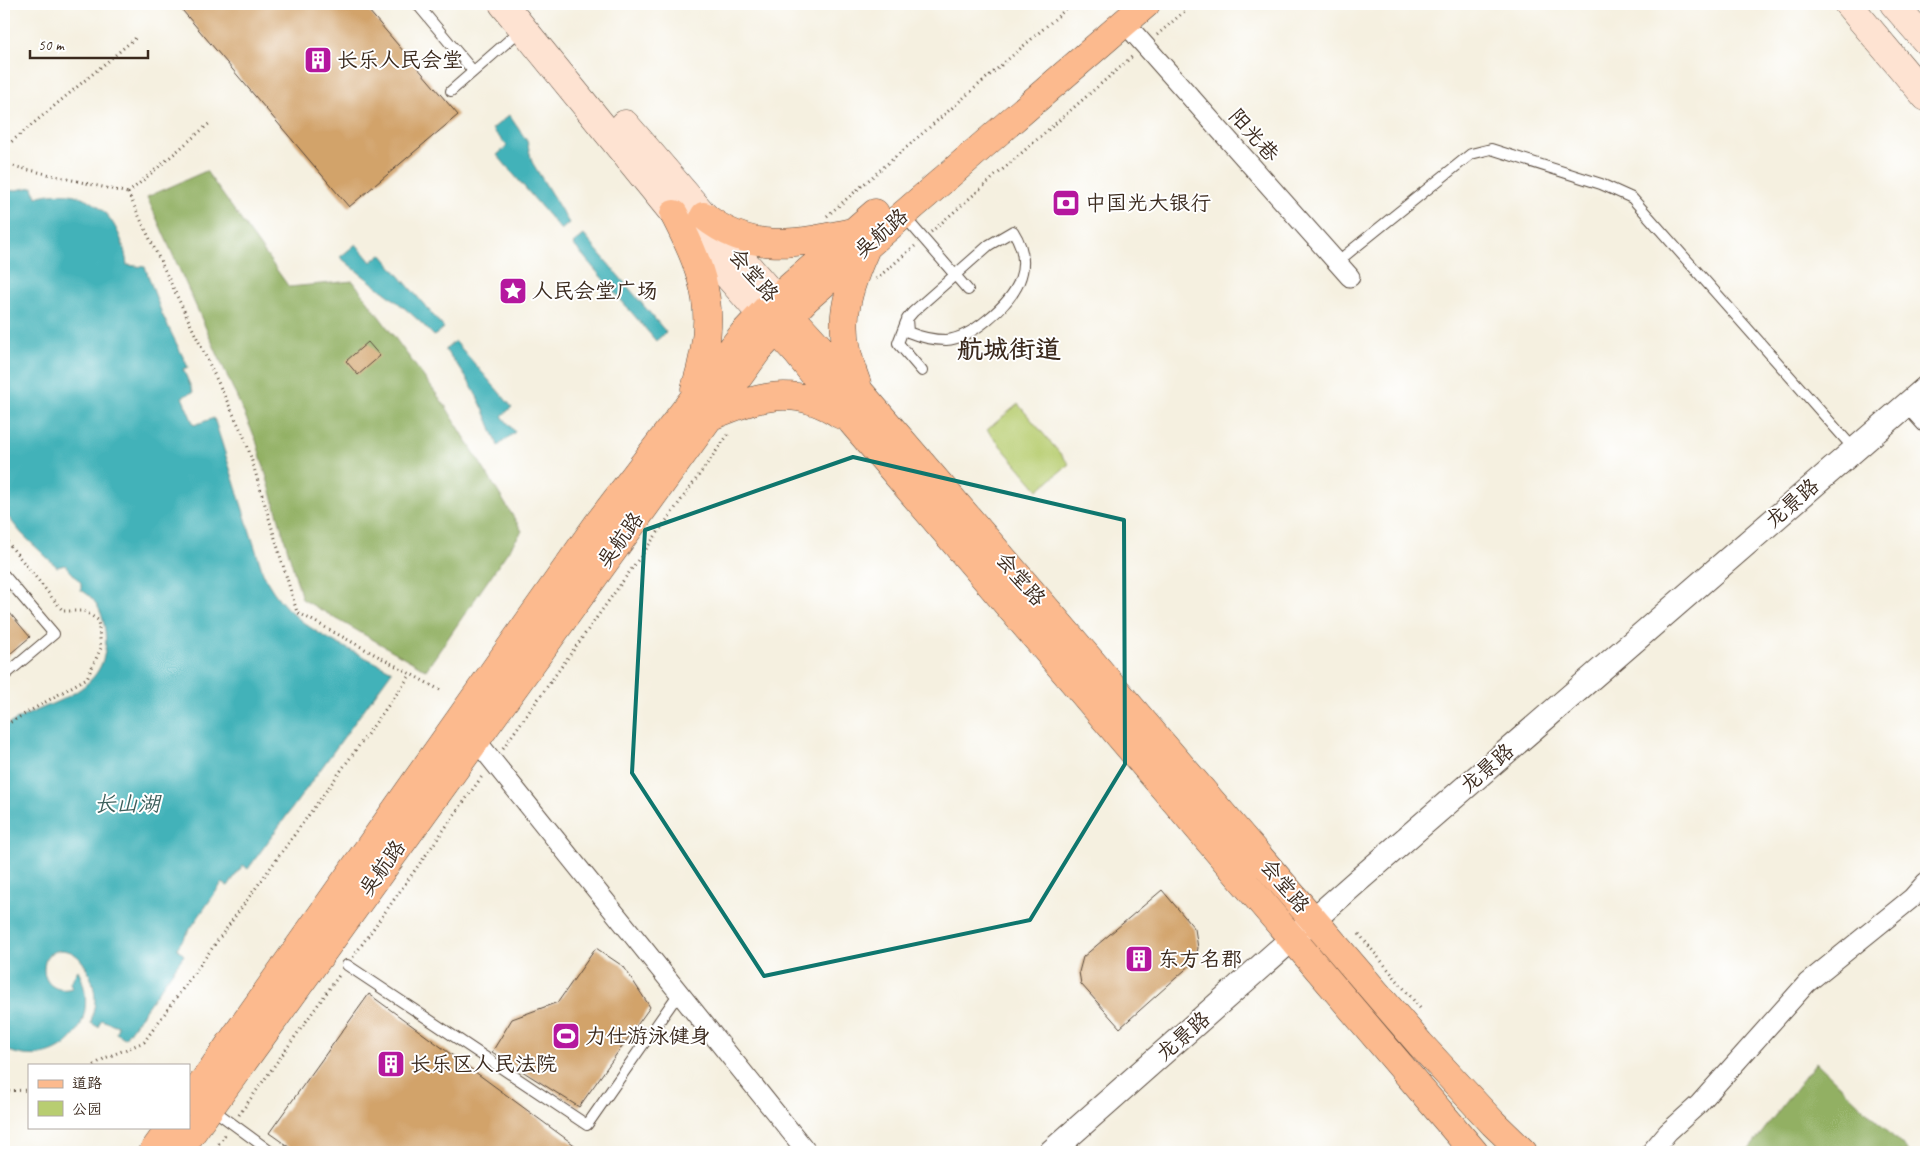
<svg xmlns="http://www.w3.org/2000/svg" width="1930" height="1156" viewBox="0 0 1930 1156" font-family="Caveat,'LXGW WenKai TC',sans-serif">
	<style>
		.green { fill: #b8cd71; stroke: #7a7c48 }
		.forest { fill: #92b063; stroke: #666d40 }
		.water { fill: #42b2b9; stroke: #3e6e6c }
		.building { fill: #d2a36a }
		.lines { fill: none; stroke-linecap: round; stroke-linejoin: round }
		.service-casing { stroke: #57483b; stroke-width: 12 }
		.minor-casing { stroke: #57483b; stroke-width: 21 }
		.tertiary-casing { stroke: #57483b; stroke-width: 26 }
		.secondary-casing { stroke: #57483b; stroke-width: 29 }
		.primary-casing { stroke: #57483b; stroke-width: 29 }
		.path { stroke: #57483b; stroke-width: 3; stroke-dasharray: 1 4; stroke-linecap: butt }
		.service { stroke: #fff; stroke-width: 10 }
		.minor { stroke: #fff; stroke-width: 19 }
		.tertiary { stroke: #fff; stroke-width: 24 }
		.secondary { stroke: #fee3d2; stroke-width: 28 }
		.primary { stroke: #fcba8e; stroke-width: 28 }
		.marked { fill: none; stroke: #0f766e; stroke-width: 4; stroke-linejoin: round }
		.labels { text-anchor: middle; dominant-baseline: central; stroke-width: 4; stroke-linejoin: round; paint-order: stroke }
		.poi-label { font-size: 21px; fill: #3b2a1e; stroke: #fff; text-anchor: start }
		.street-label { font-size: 21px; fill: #3b2a1e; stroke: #fff }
		.water-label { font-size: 22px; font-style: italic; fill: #3e605c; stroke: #fff }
		.district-label { font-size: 26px; font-weight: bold; fill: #3b2a1e; stroke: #fff }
	</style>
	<rect width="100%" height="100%" fill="#fff"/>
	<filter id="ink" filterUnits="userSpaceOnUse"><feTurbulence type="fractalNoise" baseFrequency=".02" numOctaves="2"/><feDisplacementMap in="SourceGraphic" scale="10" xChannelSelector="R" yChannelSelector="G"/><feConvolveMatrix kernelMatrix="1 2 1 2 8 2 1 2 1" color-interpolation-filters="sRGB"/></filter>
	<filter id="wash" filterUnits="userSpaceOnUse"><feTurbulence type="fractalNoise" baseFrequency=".0096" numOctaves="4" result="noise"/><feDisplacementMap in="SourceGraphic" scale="20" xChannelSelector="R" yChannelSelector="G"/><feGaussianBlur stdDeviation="1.12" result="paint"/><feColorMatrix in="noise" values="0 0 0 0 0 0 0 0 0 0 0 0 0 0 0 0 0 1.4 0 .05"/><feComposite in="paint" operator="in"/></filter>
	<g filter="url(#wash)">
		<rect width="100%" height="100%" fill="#f5f0e0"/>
		<!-- green -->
		<path class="green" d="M1018 404 1069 464 1038 490 987 430Z"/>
		<!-- forest -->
		<path class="forest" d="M206 171 289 287 353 281 446 407 522 531 426 670 302 599 256 440 147 197Z
			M1816 1062 1909 1152H1747Z"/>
		<!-- water -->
		<path class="water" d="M509 115 527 141 532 162 569 223 561 230 497 155 507 146 492 129Z
			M33 187 36 197C87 182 121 215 127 265L145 267 162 314 188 367 183 369 193 392 182 397 194 425 214 418 263 573C288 628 342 644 392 671L248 869 243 865 228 886 222 883 177 948 184 955 125 1038 116 1033 118 1026 101 1020 98 1027 91 1023C92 1015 95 1007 95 999 94 974 76 937 48 955 37 974 50 995 72 988L70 983 78 970C104 1023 59 1074 4 1049V727C45 700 113 697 105 631 103 614 97 599 81 590V583L65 565 57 567 22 534 4 512V192Z
			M584 235 666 332 656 341 573 244Z
			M356 244 371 262 381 254 444 328 434 336C405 304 372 285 340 257Z
			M455 341 512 407 502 416 515 432 498 446C485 410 471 379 445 350Z"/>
		<g id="blocks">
			<!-- building -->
			<path class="building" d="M177 4H363L458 115 349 207Z
				M368 342 380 356 358 375 346 361Z
				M4 606 30 637 4 659Z
				M1162 890 1195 929 1198 948 1195 961 1120 1028 1081 984 1079 972 1083 957Z
				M596 948 624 967 650 1007 579 1107 492 1052 512 1019 558 1002Z
				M369 994 584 1152H296L269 1133Z"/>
		</g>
	</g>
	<g filter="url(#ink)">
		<use href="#blocks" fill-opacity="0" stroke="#57483b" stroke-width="1"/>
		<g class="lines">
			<defs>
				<path id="service" d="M417 4 473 71
					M451 91 522 29
					M903 215 968 290
					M1013 231C1036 267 1017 296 987 320 976 329 961 339 946 340 933 340 920 337 908 332L907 319 913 312 989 245Z
					M1337 262 1471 154 1491 149 1601 184 1632 198 1854 449
					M906 322 898 343 922 371
					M4 575 54 634 4 676
					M347 965 587 1125 679 993
					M211 1108 271 1152"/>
				<path id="minor" d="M1124 22 1350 277
					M1908 403 1926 423
					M475 739 807 1152
					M1651 1152 1668 1132 1699 1104 1807 983 1912 898 1926 882"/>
				<path id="tertiary" d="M1051 1152 1355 883 1926 388"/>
				<path id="secondary" d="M503 4 674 214 761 314
					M1848 4 1926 97
					M1894 4 1926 41
					M625 124 776 299"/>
				<path id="primary" d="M674 214C708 280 718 316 695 389
					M704 216C751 254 797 244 852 232
					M778 302 860 392 1420 1044 1493 1123 1523 1152
					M764 317 797 353 852 422 1474 1152
					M857 384C836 332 843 299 865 250
					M709 417C758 397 793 383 841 415
					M189 1102 597 525 743 334 776 299 875 213
					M153 1152 171 1127
					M178 1152 758 350 806 299 1146 4"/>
			</defs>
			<!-- service casing -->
			<use href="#service" class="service-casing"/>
			<!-- minor casing -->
			<use href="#minor" class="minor-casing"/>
			<!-- tertiary casing -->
			<use href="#tertiary" class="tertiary-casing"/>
			<!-- secondary casing -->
			<use href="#secondary" class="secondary-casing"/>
			<!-- primary casing -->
			<use href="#primary" class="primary-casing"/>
			<!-- path -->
			<path class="path" d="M1157 35 1193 4
				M4 148 138 36
				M4 164 128 193
				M128 193 246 441 297 612 440 690
				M128 193 211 122
				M827 216 1072 4
				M931 232 1134 55
				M876 279 915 246
				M4 538 63 611H84L98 620 101 648 87 678 4 726
				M503 748 730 432
				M1359 934 1420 1008
				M353 957 483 775
				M94 1065 105 1058 144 1042 411 674
				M4 1091 29 1090
				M239 1115 340 974
				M213 1152 227 1132"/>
			<!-- service -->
			<use href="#service" class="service"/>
			<!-- minor -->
			<use href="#minor" class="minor"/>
			<!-- tertiary -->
			<use href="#tertiary" class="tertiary"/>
			<!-- secondary -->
			<use href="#secondary" class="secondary"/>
			<!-- primary -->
			<use href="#primary" class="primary"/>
		</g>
	</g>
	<!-- marked area -->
	<path class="marked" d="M853 457 1124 520 1125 764 1030 920 764 976 632 773 645 530Z"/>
	<!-- icons -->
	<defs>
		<symbol id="building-square" viewBox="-11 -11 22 22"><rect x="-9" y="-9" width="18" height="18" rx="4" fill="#b5179e" stroke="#fff"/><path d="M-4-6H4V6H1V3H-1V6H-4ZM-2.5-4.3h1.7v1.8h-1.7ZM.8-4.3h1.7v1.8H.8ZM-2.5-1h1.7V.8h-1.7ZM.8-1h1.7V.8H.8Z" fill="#fff"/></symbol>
		<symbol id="bank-square" viewBox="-11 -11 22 22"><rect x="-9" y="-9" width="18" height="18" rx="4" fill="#b5179e" stroke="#fff"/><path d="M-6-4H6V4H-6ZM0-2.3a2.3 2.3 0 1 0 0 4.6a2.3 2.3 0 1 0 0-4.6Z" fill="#fff"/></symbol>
		<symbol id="sight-square" viewBox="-11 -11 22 22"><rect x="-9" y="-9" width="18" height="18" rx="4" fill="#b5179e" stroke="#fff"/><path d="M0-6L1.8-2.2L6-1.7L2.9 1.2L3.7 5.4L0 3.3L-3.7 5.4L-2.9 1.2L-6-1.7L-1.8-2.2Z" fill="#fff"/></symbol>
		<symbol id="stadium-square" viewBox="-11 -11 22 22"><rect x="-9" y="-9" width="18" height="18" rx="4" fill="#b5179e" stroke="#fff"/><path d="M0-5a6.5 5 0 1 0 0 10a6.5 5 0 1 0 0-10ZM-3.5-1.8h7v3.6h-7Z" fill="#fff"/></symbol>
	</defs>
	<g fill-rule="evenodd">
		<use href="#building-square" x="302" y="44" width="32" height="32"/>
		<use href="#bank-square" x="1050" y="187" width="32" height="32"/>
		<use href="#sight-square" x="497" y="275" width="32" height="32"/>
		<use href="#building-square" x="1123" y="943" width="32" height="32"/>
		<use href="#stadium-square" x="550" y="1020" width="32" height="32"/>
		<use href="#building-square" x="375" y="1048" width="32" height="32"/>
	</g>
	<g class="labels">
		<!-- poi labels -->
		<g class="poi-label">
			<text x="337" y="60">长乐人民会堂</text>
			<text x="1085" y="203">中国光大银行</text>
			<text x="532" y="291">人民会堂广场</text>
			<text x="1158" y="959">东方名郡</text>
			<text x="585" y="1036">力仕游泳健身</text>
			<text x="410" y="1064">长乐区人民法院</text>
		</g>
		<!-- street labels -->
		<g class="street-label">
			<text transform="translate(1254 135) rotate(48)">阳光巷</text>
			<text transform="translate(881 233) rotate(-41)">吴航路</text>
			<text transform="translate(754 275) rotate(49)">会堂路</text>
			<text transform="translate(1792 503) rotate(-41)">龙景路</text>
			<text transform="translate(620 540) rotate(-54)">吴航路</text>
			<text transform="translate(1021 579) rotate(49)">会堂路</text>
			<text transform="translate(1487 768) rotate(-41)">龙景路</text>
			<text transform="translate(382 868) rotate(-54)">吴航路</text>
			<text transform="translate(1285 886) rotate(50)">会堂路</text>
			<text transform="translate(1183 1036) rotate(-41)">龙景路</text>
		</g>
		<!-- water labels -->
		<g class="water-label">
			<text x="127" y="804">长山湖</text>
		</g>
		<!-- district labels -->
		<g class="district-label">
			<text x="1009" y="349">航城街道</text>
		</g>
	</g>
	<!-- margin -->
	<rect width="1930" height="1156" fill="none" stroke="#fff" stroke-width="20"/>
	<!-- legend -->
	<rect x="28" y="1064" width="162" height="65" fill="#ffffff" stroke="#b1aaa5"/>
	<rect x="38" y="1080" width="25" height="8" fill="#fcba8e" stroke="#b1aaa5"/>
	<text x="72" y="1088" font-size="15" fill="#3b2a1e">道路</text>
	<rect x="38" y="1101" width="25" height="15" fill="#b8cd71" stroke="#b1aaa5"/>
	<text x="72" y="1114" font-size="15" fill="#3b2a1e">公园</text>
	<!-- scale -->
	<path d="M30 50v8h118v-8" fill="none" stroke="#3b2a1e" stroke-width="2.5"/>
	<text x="38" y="50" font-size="15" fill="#3b2a1e" stroke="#ffffff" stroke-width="4" paint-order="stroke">50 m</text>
</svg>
